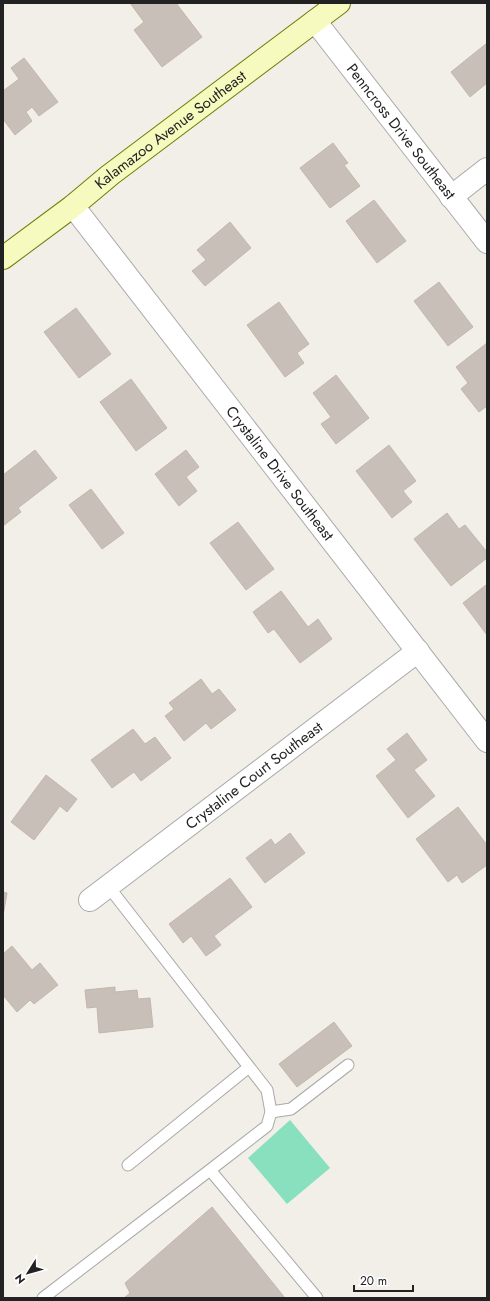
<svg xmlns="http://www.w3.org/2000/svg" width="490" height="1301" viewBox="0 0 490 1301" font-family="Jost,sans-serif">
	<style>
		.pitch { fill: #88e0be }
		.building { fill: #c7bfb8; stroke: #c4b6ab }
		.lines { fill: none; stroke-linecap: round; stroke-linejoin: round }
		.lane-casing { stroke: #a9a9a9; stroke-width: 13 }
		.street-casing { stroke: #a9a9a9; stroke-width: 24 }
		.secondary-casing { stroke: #707d05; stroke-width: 24 }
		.lane { stroke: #fff; stroke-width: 11 }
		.street { stroke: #fff; stroke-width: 22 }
		.secondary { stroke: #f7fabf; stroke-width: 22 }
		.labels { text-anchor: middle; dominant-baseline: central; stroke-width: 3.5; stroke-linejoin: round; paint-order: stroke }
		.street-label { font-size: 15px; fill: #222; stroke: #fff }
	</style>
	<rect width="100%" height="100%" fill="#f2efe9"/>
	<!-- pitch -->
	<path class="pitch" d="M290 1120 330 1168 287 1204 248 1158Z"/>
	<!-- building -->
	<path class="building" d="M130 3H176L202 37 162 67 134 30 144 22Z
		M487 43V83L470 97 451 72Z
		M24 58 58 102 39 116 32 107 26 112 32 121 15 135 3 119V91L19 79 11 68Z
		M333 143 348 163 344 165 360 186 330 208 300 168Z
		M374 200 406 241 377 263 346 221Z
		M230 222 251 248 205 286 192 271 206 260 197 250Z
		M439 282 473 327 448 346 414 301Z
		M279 302 309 344 297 353 304 363 285 377 247 325Z
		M76 308 111 354 79 378 44 332Z
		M487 343V406L479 412 461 389 468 383 456 367Z
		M336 375 369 418 336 444 321 424 331 417 313 393Z
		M131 379 167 428 136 451 100 402Z
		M389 445 416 481 403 491 412 502 392 518 356 471Z
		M35 450 57 478 18 508 21 512 3 526V475Z
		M186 450 199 467 186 477 197 491 179 506 155 474Z
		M91 489 124 533 102 549 69 505Z
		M447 513 459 529 465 525 487 552V558L451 586 414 539Z
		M238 522 274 569 246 590 210 543Z
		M486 585 487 586V635L463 603Z
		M281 591 308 627 318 619 332 639 300 663 274 629 268 633 253 612Z
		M201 679 212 694 219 689 236 710 211 729 206 723 184 741 165 716 174 709 169 703Z
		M133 729 145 744 155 737 171 758 141 781 134 772 112 788 91 760Z
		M407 733 427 760 414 770 435 796 408 818 376 776 396 760 387 749Z
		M46 775 77 799 67 812 60 806 34 840 11 822Z
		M458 807 487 845V865L462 883 457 875 448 882 416 839Z
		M290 833 305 853 265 883 246 858 271 839 275 845Z
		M230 878 252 907 214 936 221 945 206 956 191 936 183 943 169 924Z
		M3 892 7 893 3 916Z
		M12 946 32 970 40 963 58 985 34 1004 30 1000 17 1012 3 995V954Z
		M115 987V992L137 990 138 999 150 998 153 1027 99 1033 97 1007 87 1008 85 990Z
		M334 1022 352 1046 297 1087 279 1064Z
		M212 1207 285 1298H124L130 1293 125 1283Z"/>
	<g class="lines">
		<defs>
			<path id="lane" d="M108 886 267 1090 271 1112 267 1126 210 1170 317 1298
				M271 1112 291 1109 348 1065
				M128 1165 249 1067
				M43 1298 210 1170"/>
			<g id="street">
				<path id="s1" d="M315 21 487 242"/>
				<path d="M451 197 487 169"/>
				<path id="s2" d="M73 206 487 741"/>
				<path id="s3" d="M90 900 418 651"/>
			</g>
			<g id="secondary">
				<path id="s4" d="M3 258 73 206 110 175 339 3"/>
			</g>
		</defs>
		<!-- lane casing -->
		<use href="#lane" class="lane-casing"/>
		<!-- street casing -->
		<use href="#street" class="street-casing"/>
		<!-- secondary casing -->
		<use href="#secondary" class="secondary-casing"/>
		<!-- lane -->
		<use href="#lane" class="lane"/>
		<!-- street -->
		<use href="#street" class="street"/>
		<!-- secondary -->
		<use href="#secondary" class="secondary"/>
	</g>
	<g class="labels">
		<!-- street labels -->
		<g class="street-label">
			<text stroke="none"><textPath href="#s4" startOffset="211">Kalamazoo Avenue Southeast</textPath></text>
			<text stroke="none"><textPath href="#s1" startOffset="140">Penncross Drive Southeast</textPath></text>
			<text stroke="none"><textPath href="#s2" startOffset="338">Crystaline Drive Southeast</textPath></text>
			<text stroke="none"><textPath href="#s3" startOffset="206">Crystaline Court Southeast</textPath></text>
		</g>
	</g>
	<!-- border -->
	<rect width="490" height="1301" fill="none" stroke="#222222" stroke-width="8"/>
	<!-- north arrow -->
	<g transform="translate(28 1273) rotate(233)" stroke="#ffffff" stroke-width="3" paint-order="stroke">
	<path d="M0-3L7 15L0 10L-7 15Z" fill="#222222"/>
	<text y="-6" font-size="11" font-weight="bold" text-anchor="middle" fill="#222222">N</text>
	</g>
	<!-- scale -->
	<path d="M354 1285v6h59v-6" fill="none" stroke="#222222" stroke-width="2"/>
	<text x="360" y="1285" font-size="12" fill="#222222" stroke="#ffffff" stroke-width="3" paint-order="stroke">20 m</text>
</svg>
